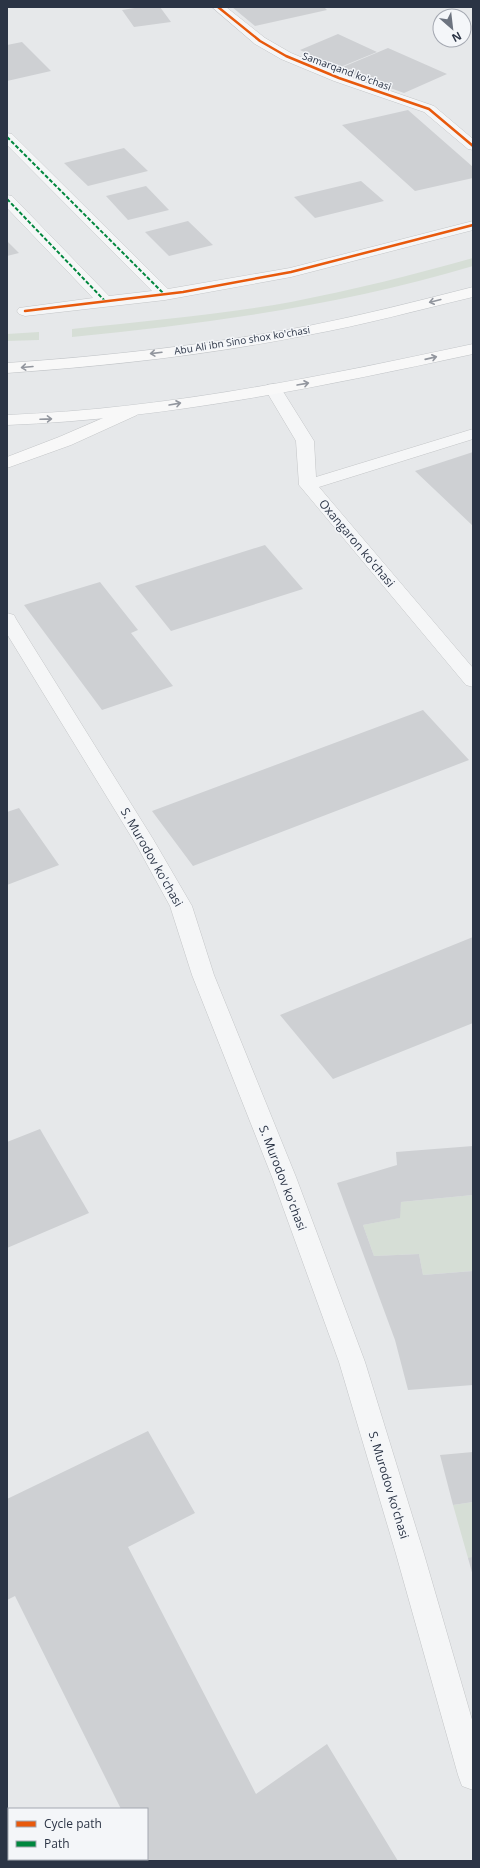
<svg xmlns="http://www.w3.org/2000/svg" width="480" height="1868" viewBox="0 0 480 1868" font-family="'Open Sans',sans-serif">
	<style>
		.green { fill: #d6ded6 }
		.building { fill: #ced0d3 }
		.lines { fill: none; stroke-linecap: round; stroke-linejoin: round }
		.lane-casing { stroke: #c4c6c8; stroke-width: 1 }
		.street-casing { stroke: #c4c6c8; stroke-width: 1 }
		.secondary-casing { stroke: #c4c6c8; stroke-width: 1 }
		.primary-casing { stroke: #c2c5c8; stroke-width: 1 }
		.lane { fill: #f5f6f7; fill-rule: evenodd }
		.street { fill: #f5f6f7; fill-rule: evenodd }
		.secondary { fill: #f8f8f8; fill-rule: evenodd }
		.primary { fill: #f8f8f8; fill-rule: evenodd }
		.quiet { stroke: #00873e; stroke-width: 2; stroke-dasharray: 4 2; stroke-linecap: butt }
		.cycleway-casing { stroke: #f4f6f9; stroke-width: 4 }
		.cycleway { stroke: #e8590c; stroke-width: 2.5 }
		.oneway { stroke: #92969e }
		.labels { text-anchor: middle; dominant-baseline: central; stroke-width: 3; stroke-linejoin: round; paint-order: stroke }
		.far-street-label { font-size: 10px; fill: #2b3445; stroke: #f4f6f9 }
		.street-label { font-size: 12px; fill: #2b3445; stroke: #f4f6f9 }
	</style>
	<rect width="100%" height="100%" fill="#e6e8ea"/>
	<!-- green -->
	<path class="green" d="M473 258V266C342 305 207 324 72 337V329C145 321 218 315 291 302 352 290 413 275 473 258Z
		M39 332V340L7 341V334Z
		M473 1195V1271L423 1275 419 1254 374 1256 363 1225 399 1218 401 1202Z
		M473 1502V1558H468L453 1505Z"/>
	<!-- building -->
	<path class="building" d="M141 7H160L171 22 134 27 122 10Z
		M232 7H324L327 10 255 26Z
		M338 34 377 52 338 68 300 50Z
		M22 42 51 71 7 81V45Z
		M388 48 447 74 404 93 338 69Z
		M408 110 473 167V178L415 191 342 125Z
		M124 148 148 171 88 186 64 163Z
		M361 181 384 201 315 218 294 197Z
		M146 186 169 210 128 220 106 196Z
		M188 221 213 245 169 256 145 232Z
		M7 241 19 253 7 256Z
		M473 452V526L415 471Z
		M265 545 303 589 171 631 135 586Z
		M100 582 138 630 131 633 173 686 102 710 24 605Z
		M423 710 469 760 193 866 152 811Z
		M19 808 59 865 7 885V812Z
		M473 937V1023L333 1079 280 1015Z
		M40 1129 89 1213 7 1248V1142Z
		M473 1146V1195L401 1202 400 1218 363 1225 374 1256 419 1254 423 1275 473 1271V1385L408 1390 395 1340 337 1183 397 1165 396 1152Z
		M148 1431 195 1513 128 1547 256 1794 327 1744 398 1861H146L147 1809H121L15 1596 7 1600V1499Z
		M473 1452V1502L453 1505 440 1455Z
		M473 1557V1576L468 1558Z"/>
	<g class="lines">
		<defs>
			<path id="lane" d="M273 384 279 385 314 441 316 477 473 429V439L319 487 473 668V687L466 685 299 485 296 441 265 389 267 385Z
				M7 613 14 615 16 619 153 839 192 906 214 975 296 1177 365 1362 424 1554 473 1723V1790L462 1786 458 1775 396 1554 339 1362 272 1177 192 975 170 906 137 846 7 634Z"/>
			<path id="street" d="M212 7H226L265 38 291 53 344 75 434 106 473 139V150L468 149 424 112 334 81 281 59 255 44Z
				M7 133 12 134 168 289 290 268 473 221V230L291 277 165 300 25 316 19 314 17 311 19 308 93 298 7 208V195L12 196 109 296 152 291 7 145Z"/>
			<path id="secondary" d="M131 406 137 407 139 411 137 415 71 445 7 468V457L59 437Z"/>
			<path id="primary" d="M473 287V297C418 310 363 325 308 335 208 355 108 366 7 373V363C108 356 208 345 308 326 363 315 418 301 473 287Z
				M473 344V354C320 387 164 419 7 425V415C164 409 319 377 473 344Z"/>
		</defs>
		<!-- lane casing -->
		<use href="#lane" class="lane-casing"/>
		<!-- street casing -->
		<use href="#street" class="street-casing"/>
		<!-- secondary casing -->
		<use href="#secondary" class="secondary-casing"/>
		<!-- primary casing -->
		<use href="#primary" class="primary-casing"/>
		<!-- lane -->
		<use href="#lane" class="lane"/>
		<!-- street -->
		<use href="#street" class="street"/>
		<!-- secondary -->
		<use href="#secondary" class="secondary"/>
		<!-- primary -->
		<use href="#primary" class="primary"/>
		<!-- quiet -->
		<path class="quiet" d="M7 137 165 295
			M7 199 105 301"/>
		<defs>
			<path id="cycleway" d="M218 7 260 41 286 56 339 78 429 109 473 146
				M25 311 183 292 291 272 473 225"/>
		</defs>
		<!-- cycleway casing -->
		<use href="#cycleway" class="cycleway-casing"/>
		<!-- cycleway -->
		<use href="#cycleway" class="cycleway"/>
	</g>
	<!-- one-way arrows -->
	<defs><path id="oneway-shaft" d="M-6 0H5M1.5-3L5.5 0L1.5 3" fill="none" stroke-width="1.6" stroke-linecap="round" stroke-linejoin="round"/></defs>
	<g class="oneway">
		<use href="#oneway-shaft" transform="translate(435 301) rotate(166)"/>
		<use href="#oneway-shaft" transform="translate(156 353) rotate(173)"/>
		<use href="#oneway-shaft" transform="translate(431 358) rotate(-13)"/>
		<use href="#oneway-shaft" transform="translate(27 367) rotate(175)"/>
		<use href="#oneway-shaft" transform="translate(303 384) rotate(-10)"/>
		<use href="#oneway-shaft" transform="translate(175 404) rotate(-10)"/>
		<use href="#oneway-shaft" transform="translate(46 419) rotate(-2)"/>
	</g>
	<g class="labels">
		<!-- far-street labels -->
		<g class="far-street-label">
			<text transform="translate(347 71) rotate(20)">Samarqand ko'chasi</text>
			<text transform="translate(242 340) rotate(-9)">Abu Ali ibn Sino shox ko'chasi</text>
		</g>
		<!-- street labels -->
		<g class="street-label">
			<text transform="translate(357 543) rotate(50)">Oxangaron ko'chasi</text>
			<text transform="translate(152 857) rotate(60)">S. Murodov ko'chasi</text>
			<text transform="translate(283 1178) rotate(69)">S. Murodov ko'chasi</text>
			<text transform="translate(389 1485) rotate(73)">S. Murodov ko'chasi</text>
		</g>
	</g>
	<!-- border -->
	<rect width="480" height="1868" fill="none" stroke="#2b3445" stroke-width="16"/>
	<!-- legend -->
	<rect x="8" y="1808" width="140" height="52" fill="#f4f6f9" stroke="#a4a8b1"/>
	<rect x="16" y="1821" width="20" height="6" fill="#e8590c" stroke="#a4a8b1"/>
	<text x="44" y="1828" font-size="12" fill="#2b3445">Cycle path</text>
	<rect x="16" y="1841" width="20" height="6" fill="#00873e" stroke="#a4a8b1"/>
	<text x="44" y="1848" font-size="12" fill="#2b3445">Path</text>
	<!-- north arrow -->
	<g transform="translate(452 28) rotate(152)"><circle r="19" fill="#f4f6f9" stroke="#a4a8b1"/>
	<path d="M0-3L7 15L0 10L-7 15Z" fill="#6c737f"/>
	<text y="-6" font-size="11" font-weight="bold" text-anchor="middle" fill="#2b3445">N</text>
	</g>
</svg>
